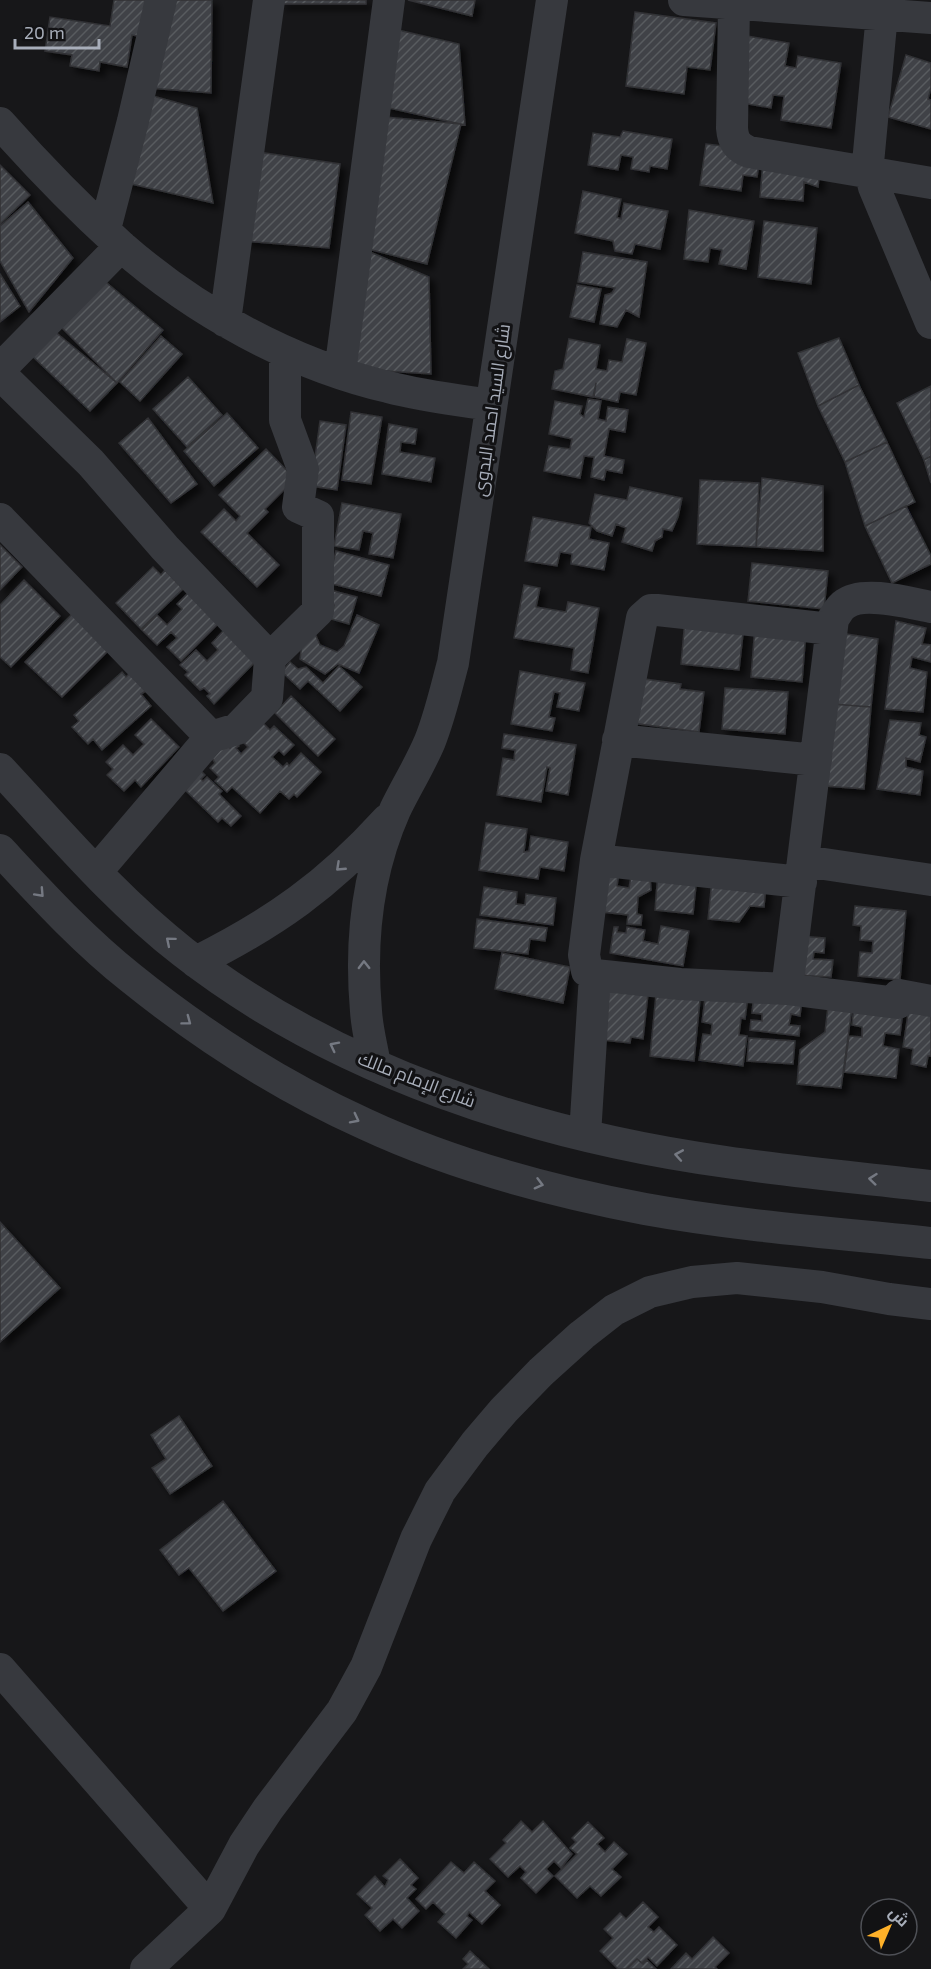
<svg xmlns="http://www.w3.org/2000/svg" width="931" height="1969" viewBox="0 0 931 1969" font-family="'Exo 2',Cairo,sans-serif">
	<style>
		.building { fill: url(#building-hatch); stroke: #303135; stroke-width: 1.5; filter: url(#shadow) }
		.lines { fill: none; stroke-linecap: round; stroke-linejoin: round }
		.minor { stroke: #37393e; stroke-width: 32 }
		.oneway { stroke: #757982 }
		.labels { text-anchor: middle; dominant-baseline: central; stroke-width: 6; stroke-linejoin: round; paint-order: stroke }
		.street-label { font-size: 18px; fill: #a8aeba; stroke: #121214 }
	</style>
	<defs>
		<pattern id="building-hatch" width="6" height="6" patternUnits="userSpaceOnUse" patternTransform="scale(1.5)"><rect width="6" height="6" fill="#404246"/><path d="M-1 1l2-2M0 6l6-6M5 7l2-2" fill="none" stroke="#595b5f"/></pattern>
		<filter id="shadow"><feDropShadow dx="5.5" dy="5.5" stdDeviation="3" flood-color="#0009"/></filter>
	</defs>
	<rect width="100%" height="100%" fill="#171719"/>
	<!-- building -->
	<path class="building" d="M114 0H155L149 38 132 35 127 67 100 62 99 71 70 66 72 55 45 51 50 17 110 26Z
		M157 0H212L211 93 149 88Z
		M281 0H366V4H280Z
		M408 0H475L472 16Z
		M635 12 716 23 710 70 687 67 684 94 626 86Z
		M385 27 459 44 465 125 384 107Z
		M747 36 789 43 785 66 796 68 798 56 841 63 831 128 781 120 784 96 773 95 771 108 737 102Z
		M906 55 931 63V88L928 99 931 100V129L888 117Z
		M131 90 197 108 213 203 118 181Z
		M374 116 461 124 427 264 356 246Z
		M623 131 672 139 667 169 650 166 649 172 631 169 633 157 621 155 618 170 588 165 593 133 620 137Z
		M706 144 731 147 759 164 757 177 743 175 741 191 700 185Z
		M258 152 340 164 329 248 244 241Z
		M763 162 820 167 818 187 804 182 803 201 760 197Z
		M0 165 30 195 0 224Z
		M583 191 621 199 617 217 621 219 624 203 668 211 660 249 635 244 632 254 615 251 613 241 575 233Z
		M28 202 73 258 29 312 0 261V226Z
		M689 210 754 221 746 269 719 264 722 250 710 248 708 262 684 259Z
		M764 221 817 228 811 284 758 277Z
		M356 246 429 277 431 374 356 369Z
		M583 252 647 262 639 317 626 310 617 327 600 324 605 295 612 293 615 288 578 282Z
		M0 274 20 306 0 322Z
		M101 278 163 330 117 383 55 321Z
		M577 285 601 289 594 322 570 317Z
		M53 330 117 383 90 411 29 353Z
		M161 336 182 354 140 401 120 382Z
		M839 338 859 385 818 406 798 353Z
		M569 339 600 345 596 369 607 371 609 360 622 362 627 339 646 343 636 395 620 392 618 402 594 397 596 383 593 397 552 389 555 371 563 369Z
		M188 377 222 415 187 447 153 409Z
		M859 385 887 442 845 462 818 406Z
		M931 386V456L924 460 897 403Z
		M588 399 601 401 598 419 606 421 608 407 628 410 625 432 609 429 604 456 624 460 622 473 606 470 604 480 591 477 594 457 584 456 580 478 544 471 549 446 570 449 572 439 549 434 555 401 582 406 580 414 584 417Z
		M351 412 382 417 371 484 342 480Z
		M227 413 258 448 214 486 184 451Z
		M148 418 197 484 171 503 119 443Z
		M320 421 346 425 337 490 311 486Z
		M389 424 417 429 415 444 401 442 400 452 435 458 431 482 382 474Z
		M887 442 915 502 865 526 845 462Z
		M266 449 295 479 265 509 268 512 247 533 279 565 257 587 201 532 224 509 236 521 240 516 219 495Z
		M931 456V483L924 460Z
		M762 478 823 486V551L756 547Z
		M700 480 759 483 756 547 697 544Z
		M630 487 682 498 678 517 672 531 663 529 662 537 655 541 652 551 622 542 626 528 616 524 612 536 597 531 589 523 595 494 627 500Z
		M342 503 401 514 393 558 369 554 373 533 363 531 359 550 334 546Z
		M906 506 931 556V564L892 583 865 526Z
		M533 517 591 527 589 539 609 543 604 570 571 564 572 554 560 552 557 566 525 561Z
		M0 545 22 567 0 590Z
		M336 551 389 565 381 596 328 583Z
		M752 563 828 571 824 609 748 601Z
		M153 567 161 575 165 570 183 589 141 629 116 603Z
		M24 580 60 616 11 667 0 657V605Z
		M524 585 540 588 536 607 566 612 568 602 599 608 588 673 571 670 574 648 514 638Z
		M330 590 357 597 349 624 331 619 334 605 326 603Z
		M189 592 219 623 181 661 167 647 177 638 171 632 157 645 142 630 157 615 167 625 182 609 177 604Z
		M75 611 112 647 62 697 25 662Z
		M357 615 379 625 359 673 338 664 325 674 300 659 302 643 313 629 320 645 337 652 344 646Z
		M685 619 744 625 739 670 681 664Z
		M896 621 926 628 922 644 931 645V662L912 657 910 668 927 672 923 712 885 709Z
		M755 626 806 631 802 682 751 677Z
		M224 630 255 662 214 704 207 696 210 694 204 688 200 690 185 675 188 672 180 665 196 650 207 661 218 650 212 643Z
		M840 633 878 639 871 707 832 704Z
		M290 662 298 669 306 667 323 683 339 666 362 687 340 711 308 681 300 689 282 672Z
		M520 671 585 683 579 711 557 707 560 693 554 692 549 717 555 718 552 731 511 724Z
		M122 672 126 677 130 673 146 691 141 694 151 706 102 750 93 739 88 744 72 727 79 721 74 715Z
		M637 678 681 684 680 689 704 692 699 732 632 723Z
		M725 688 788 692 785 734 722 729Z
		M291 696 335 739 318 756 275 713Z
		M832 704 871 707 864 789 825 786Z
		M151 719 179 747 141 787 135 780 124 791 107 775 113 769 106 762 123 745 133 755 144 744 135 735Z
		M890 720 921 723 919 735 926 737 920 762 906 758V767L923 771 920 795 877 789Z
		M263 723 270 730 274 726 294 745 284 755 279 750 272 757 283 767 287 763 289 766 301 753 321 772 297 797 294 794 289 799 280 791 260 813 232 787 227 792 215 781 219 777 210 768 215 763 212 758 225 744 230 748 235 742 239 746 236 748 241 754 248 747 244 743Z
		M504 734 576 745 568 795 546 791 550 768 547 767 541 802 497 795 503 758 514 760 515 750 502 748Z
		M199 769 205 775 201 779 203 781 207 777 222 791 219 794 241 816 231 826 222 818 218 822 181 786Z
		M486 823 527 829 524 852 529 851 531 836 568 842 564 871 540 867 538 879 479 870Z
		M608 864 620 866 617 886 629 888 632 871 650 874 651 890 638 897 637 914 642 915 641 925 627 924 628 915 602 912Z
		M658 872 697 876 693 914 655 910Z
		M712 880 766 885 764 907 750 906 739 922 708 919Z
		M484 887 517 892 516 904 525 905 526 894 556 898 553 925 480 915Z
		M855 906 906 911 900 980 858 976 860 952 872 953 873 941 860 940 861 926 853 925Z
		M477 919 547 928 545 941 530 939 528 954 474 948Z
		M661 926 689 931 683 966 610 953 614 927H618L617 932 626 933 627 927 645 930 643 941 658 944Z
		M798 936 825 938 824 953 814 952 813 959 833 960 831 977 796 975Z
		M502 953 570 967 563 1003 495 989Z
		M601 978 649 985 643 1039 631 1037 630 1043 594 1039Z
		M706 991 748 996 745 1019 741 1018 739 1035 747 1036 743 1066 699 1060 703 1034 711 1035 712 1024 702 1022Z
		M754 993 802 999 800 1016 791 1014 789 1025 800 1026 799 1036 750 1030 751 1020 762 1021V1014L752 1013Z
		M656 995 700 1000 694 1061 650 1056Z
		M828 1006 852 1008 841 1088 797 1084 800 1050 825 1032Z
		M854 1006 903 1011 900 1035 885 1033 883 1046 899 1049 896 1078 844 1072 849 1036 862 1037V1027L852 1025Z
		M909 1008 931 1011V1056H928L926 1067 911 1064 913 1049 903 1047Z
		M749 1038 795 1041 793 1064 747 1061Z
		M0 1222 60 1288 0 1342Z
		M179 1416 212 1466 170 1494 152 1468 166 1459 151 1435Z
		M223 1501 276 1571 223 1611 189 1568 179 1575 160 1550Z
		M521 1821 532 1832 543 1821 572 1854 561 1868 554 1861 546 1869 553 1876 536 1893 521 1878 526 1872 520 1866 508 1877 490 1859 506 1843 503 1840Z
		M588 1822 604 1838 597 1844 605 1852 614 1842 627 1854 612 1869 621 1877 601 1896 590 1886 577 1898 555 1876 577 1854 570 1848 576 1842 572 1838Z
		M400 1859 418 1878 411 1885 416 1889 407 1898 419 1911 402 1928 393 1919 380 1931 365 1915 372 1908 357 1894 375 1876 385 1887 388 1880 383 1876Z
		M451 1862 464 1873 474 1862 495 1881 485 1891 500 1905 482 1924 469 1912 467 1916 472 1920 456 1938 438 1922 445 1914 433 1902 426 1909 416 1899Z
		M643 1902 658 1917 648 1927 654 1932 659 1927 677 1945 657 1966 648 1957 642 1963 637 1959 626 1969H618L600 1951 613 1938 604 1929 620 1913 626 1919Z
		M713 1937 729 1953 715 1967 717 1969H671L686 1953 692 1959Z
		M470 1951 489 1969H463L468 1964 463 1959Z
		M637 1959 643 1964 647 1960 656 1969H627Z"/>
	<g class="lines">
		<!-- minor -->
		<path class="minor" d="M684 0 931 18
			M734 4 732 128C733 141 737 147 749 152L931 183
			M882 14 868 163 874 187 931 323
			M0 123C38 166 79 208 121 246 196 312 291 364 388 387 422 396 457 400 491 405
			M105 229 133 121 161 0
			M225 321 269 0
			M0 369 121 246
			M340 372 389 0
			M0 374 91 463 165 548 270 658
			M0 519 211 737
			M618 740 816 760
			M0 769C59 832 115 899 183 952 335 1071 537 1136 726 1162 794 1172 863 1178 931 1186
			M0 850C42 895 83 940 131 978 203 1036 281 1086 365 1124 453 1165 551 1191 645 1209 739 1226 836 1233 931 1243
			M596 860 801 882
			M804 861 931 880
			M96 872 211 737 237 729 267 698 270 658 318 611V516L298 507 303 469 285 420V352
			M196 962C274 923 328 885 387 820
			M595 975 680 984 787 989 898 1003 899 995 931 1001
			M787 989 833 619C837 613 840 607 845 604 863 590 910 603 931 607
			M375 1065C372 1047 367 1029 366 1011 360 943 367 873 395 810 406 787 420 765 430 741 440 716 446 689 453 663L552 0
			M585 1135 595 975 587 971 584 955 596 860 642 618 651 610H657L831 629
			M0 1669 210 1909 146 1969
			M210 1909 244 1845 268 1809 342 1711 366 1667 416 1539 440 1491 475 1444 504 1410 541 1372 582 1335 614 1310 650 1292 692 1282 737 1278 822 1287 889 1299 931 1304"/>
	</g>
	<!-- one-way arrows -->
	<defs><path id="oneway-chevron" d="M-2-3.5L2.5 0L-2 3.5" fill="none" stroke-width="1.6" stroke-linecap="round" stroke-linejoin="round" transform="scale(1.5)"/></defs>
	<g class="oneway">
		<use href="#oneway-chevron" transform="translate(340 867) rotate(137)"/>
		<use href="#oneway-chevron" transform="translate(40 893) rotate(47)"/>
		<use href="#oneway-chevron" transform="translate(170 941) rotate(-140)"/>
		<use href="#oneway-chevron" transform="translate(364 965) rotate(-91)"/>
		<use href="#oneway-chevron" transform="translate(187 1021) rotate(37)"/>
		<use href="#oneway-chevron" transform="translate(334 1046) rotate(-153)"/>
		<use href="#oneway-chevron" transform="translate(355 1119) rotate(27)"/>
		<use href="#oneway-chevron" transform="translate(679 1155) rotate(-170)"/>
		<use href="#oneway-chevron" transform="translate(873 1179) rotate(-174)"/>
		<use href="#oneway-chevron" transform="translate(539 1184) rotate(15)"/>
	</g>
	<g class="labels">
		<!-- street labels -->
		<g class="street-label">
			<text transform="translate(491 410) rotate(-82)">شارع السيد احمد البدوى</text>
			<text transform="translate(417 1079) rotate(21)">شارع الإمام مالك</text>
		</g>
	</g>
	<!-- north arrow -->
	<g transform="translate(889 1927) rotate(44)"><circle r="28" fill="#121214" stroke="#4e5056" stroke-width="1.5"/>
	<path d="M0-4.5L10 22L0 15L-10 22Z" fill="#ffb129"/>
	<text y="-9" font-size="16" font-weight="bold" text-anchor="middle" fill="#a8aeba">ش</text>
	</g>
	<!-- scale -->
	<path d="M15 39v9h84v-9" fill="none" stroke="#a8aeba" stroke-width="3"/>
	<text x="24" y="39" font-size="18" fill="#a8aeba" stroke="#121214" stroke-width="4.5" paint-order="stroke">20 m</text>
</svg>
